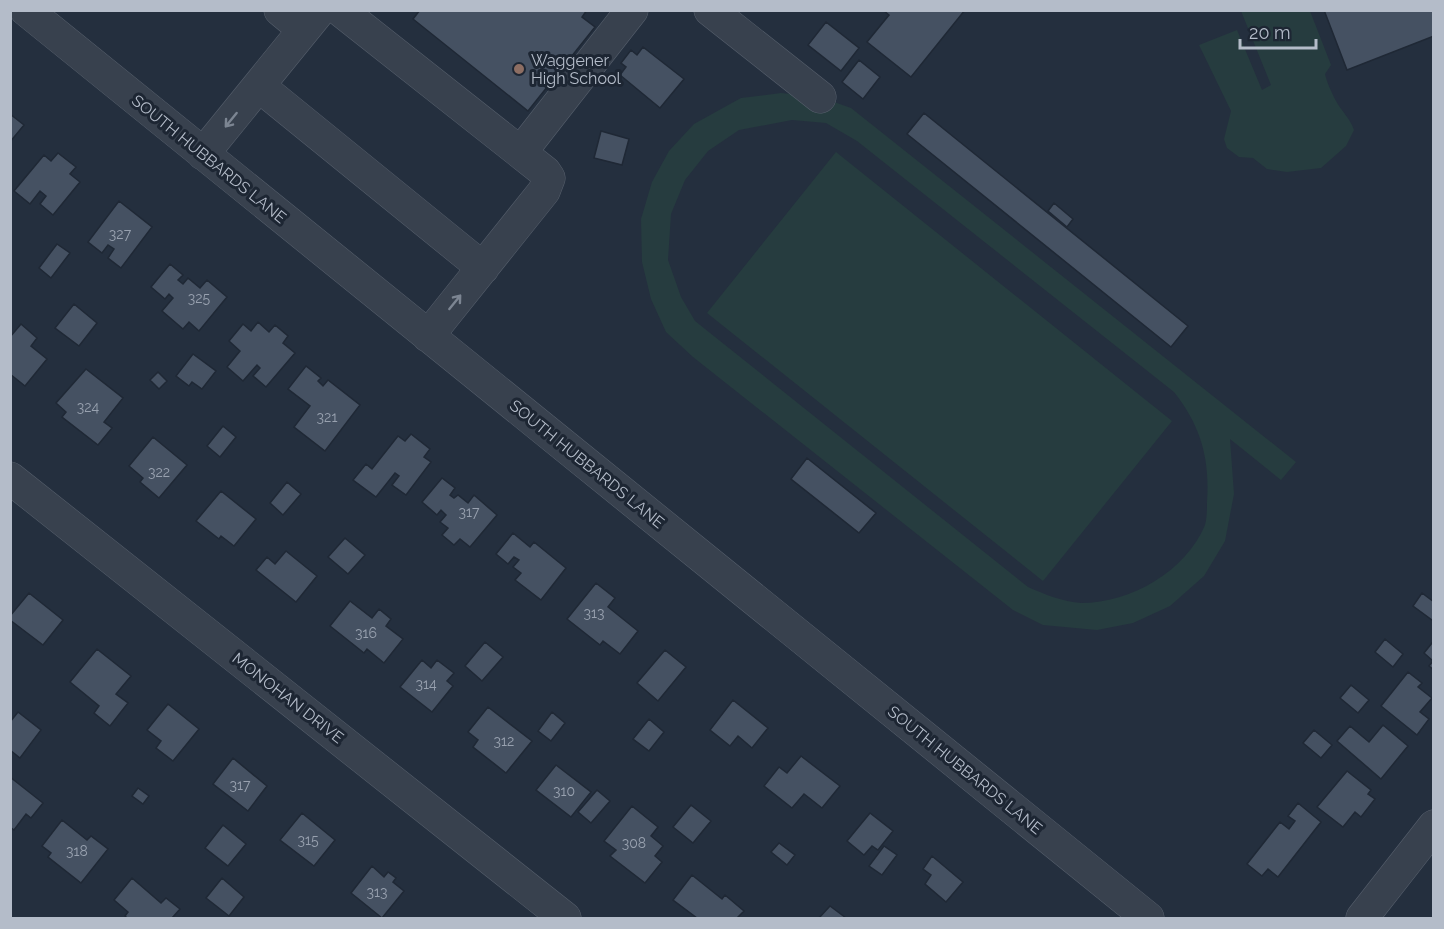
<svg xmlns="http://www.w3.org/2000/svg" width="1444" height="929" viewBox="0 0 1444 929" font-family="Raleway,sans-serif">
	<style>
		.green { fill: #263c3f; fill-rule: evenodd }
		.building { fill: #455162; stroke: #1f2835; stroke-width: 1.5 }
		.lines { fill: none; stroke-linecap: round; stroke-linejoin: round }
		.minor-casing { stroke: #565f6c; stroke-width: 33 }
		.minor { stroke: #38414e; stroke-width: 32 }
		.oneway { stroke: #7c8592 }
		.education-dot { fill: #8d6e63; stroke: #1d2633; stroke-width: 2 }
		.labels { text-anchor: middle; dominant-baseline: central; stroke-width: 6; stroke-linejoin: round; paint-order: stroke }
		.number-label { font-size: 14px; fill: #98a1af }
		.poi-label { font-size: 16px; fill: #b4bcc9; stroke: #1d2633; text-anchor: start }
		.street-label { font-size: 16px; fill: #b4bcc9; stroke: #1d2633 }
	</style>
	<rect width="100%" height="100%" fill="#242f3e"/>
	<!-- green -->
	<path class="green" d="M1241 11H1310L1331 65 1325 74C1327 83 1332 93 1336 101 1342 112 1350 118 1354 130L1346 146 1321 168 1287 172 1267 169 1253 158 1239 157 1227 148 1224 139 1231 111 1199 45 1237 30 1262 90 1271 85Z
		M781 93 820 97 851 108 1296 462 1281 480 1230 439 1234 494 1225 541 1204 576 1170 606 1133 623 1097 630 1043 625 1013 610 693 357 666 332 651 299 642 262 641 219 652 182 669 151 694 124 741 98ZM792 120 826 123 857 141 1174 392C1201 426 1210 459 1207 502 1207 509 1207 518 1205 525 1186 571 1131 603 1081 603 1063 602 1044 594 1028 587L695 321 681 297 668 260 671 214 685 180 708 151 739 130Z
		M836 152 1172 421 1043 581 707 313Z"/>
	<!-- building -->
	<path class="building" d="M420 10H587L582 17 595 27 528 111 413 19Z
		M883 10H965L911 77 867 42 889 15Z
		M1324 10H1434V36L1347 70Z
		M826 22 859 48 841 71 808 45Z
		M643 47 684 79 660 108 620 75 626 67 621 63 631 50 637 55Z
		M859 60 880 77 863 99 842 82Z
		M924 113 1188 326 1171 347 907 134Z
		M10 114 24 125 10 142Z
		M601 131 629 139 622 165 594 158Z
		M58 153 76 167 70 174 80 182 53 215 40 204 46 196 40 191 30 204 14 191 44 155 51 161Z
		M119 201 152 227 121 268 108 258 114 249 108 245 102 253 88 242Z
		M1054 203 1073 219 1067 227 1048 211Z
		M57 244 70 253 51 278 39 268Z
		M170 264 183 275 178 280 183 284 188 278 200 288 207 280 227 297 199 331 189 322 183 329 162 311 173 298 169 294 165 299 151 287Z
		M74 304 97 323 79 346 55 328Z
		M258 322 269 332 275 325 288 336 283 343 295 353 266 387 253 376 260 368 257 365 243 381 227 367 240 351 229 341 243 324 251 331Z
		M21 324 37 338 31 346 47 359 25 386 10 374V337Z
		M193 354 216 371 202 389 192 382 189 386 176 376Z
		M306 366 321 378 318 381 323 386 328 380 360 405 325 451 294 427 310 406 288 389Z
		M86 369 123 398 104 422 112 428 98 445 62 417 66 412 56 403Z
		M158 372 167 381 159 389 150 380Z
		M223 426 236 437 220 457 207 446Z
		M411 434 430 449 424 457 431 462 406 495 392 485 399 476 395 473 376 497 353 480 366 464 372 469 398 436 405 441Z
		M153 437 187 465 159 498 140 482 143 478 129 466Z
		M807 458 876 513 859 533 791 479Z
		M442 478 455 488 450 495 454 498 458 495 468 503 474 495 497 515 470 547 460 539 454 545 442 535 448 528 440 522 446 515 441 510 437 515 422 502Z
		M287 482 301 494 283 515 270 503Z
		M221 491 256 519 234 546 221 536 219 539 196 521Z
		M513 533 530 547 534 542 566 568 541 600 515 580 521 573 513 567 519 560 514 557 508 564 496 554Z
		M345 538 365 555 348 574 328 557Z
		M286 551 317 576 296 602 256 570 267 557 275 564Z
		M596 583 615 598 608 607 638 631 620 654 603 641 600 645 567 619Z
		M29 593 63 620 43 645 10 620V616Z
		M1422 593 1434 602V618L1432 620 1413 606Z
		M350 601 372 618 379 609 391 619 386 626 403 639 384 663 367 649 364 653 330 626Z
		M1385 639 1403 654 1393 667 1375 652Z
		M485 642 503 657 482 681 465 666Z
		M1432 643 1434 644V670L1429 666 1433 661 1424 653Z
		M97 649 131 676 116 694 128 703 110 726 94 713 99 706 70 682Z
		M665 650 686 667 658 701 637 683Z
		M422 660 431 668 437 660 454 673 447 681 453 686 432 712 400 687Z
		M1408 672 1422 683 1418 687 1432 698 1420 712 1429 719 1417 735 1381 706Z
		M1351 685 1369 700 1358 713 1340 698Z
		M733 700 768 728 752 748 738 736 730 746 710 730Z
		M168 704 199 729 173 761 156 748 161 741 147 730Z
		M488 707 532 741 506 773 473 747 478 740 468 732Z
		M18 712 41 730 20 758 10 750V722Z
		M552 712 565 723 551 741 538 731Z
		M649 719 664 732 649 751 633 739Z
		M1383 725 1408 746 1381 779 1337 741 1350 726 1369 742Z
		M1314 730 1332 745 1321 758 1303 743Z
		M801 756 840 786 822 808 804 794 792 808 764 786 779 767 787 773Z
		M233 758 267 786 248 811 213 784Z
		M556 765 591 792 571 817 536 790Z
		M1347 771 1371 790 1368 794 1375 799 1361 817 1355 812 1343 827 1317 807Z
		M10 777 43 803 31 818 26 814 14 830 10 827Z
		M138 788 149 796 143 804 132 796Z
		M597 790 610 801 591 823 578 812Z
		M1298 803 1321 822 1278 877 1268 869 1262 876 1247 864 1280 822 1289 829 1295 821 1288 816Z
		M691 805 711 821 693 843 673 827Z
		M632 806 658 827 651 836 663 846 655 856 662 862 645 883 610 856 616 850 604 841Z
		M302 813 335 840 314 866 280 840Z
		M870 813 893 831 878 850 872 846 864 855 847 841Z
		M62 820 87 840 91 836 108 849 81 883 48 857 51 853 42 846Z
		M223 825 246 844 228 866 205 848Z
		M779 843 795 855 787 865 771 852Z
		M884 846 897 855 882 875 869 866Z
		M932 856 963 882 946 902 925 884 931 875 923 869Z
		M372 866 384 877 388 872 396 878 393 882 404 891 382 918 351 893Z
		M692 875 722 899 725 895 744 911 737 918H697L673 900Z
		M132 878 161 903 166 898 180 909 172 918H127L125 916 128 912 114 900Z
		M222 878 244 897 229 916 206 898Z
		M830 906 846 918H819Z"/>
	<g class="lines">
		<defs>
			<path id="minor" d="M26 10 1148 918
				M280 10 303 29
				M340 10 545 172 549 178 544 191 428 336
				M710 10 820 97
				M259 86 483 268
				M521 152 632 10
				M203 154 320 10
				M10 478 565 918
				M1362 918 1434 826"/>
		</defs>
		<!-- minor casing -->
		<use href="#minor" class="minor-casing"/>
		<!-- minor -->
		<use href="#minor" class="minor"/>
	</g>
	<!-- one-way arrows -->
	<defs><path id="oneway-shaft" d="M-6 0H5M1.5-3L5.5 0L1.5 3" fill="none" stroke-width="1.6" stroke-linecap="round" stroke-linejoin="round" transform="scale(1.5)"/></defs>
	<g class="oneway">
		<use href="#oneway-shaft" transform="translate(231 120) rotate(129)"/>
		<use href="#oneway-shaft" transform="translate(455 302) rotate(-51)"/>
	</g>
	<!-- markers -->
	<circle class="education-dot" cx="519" cy="69" r="6"/>
	<g class="labels">
		<!-- number labels -->
		<g class="number-label">
			<text x="120" y="234">327</text>
			<text x="199" y="298">325</text>
			<text x="88" y="407">324</text>
			<text x="327" y="417">321</text>
			<text x="159" y="472">322</text>
			<text x="469" y="512">317</text>
			<text x="594" y="613">313</text>
			<text x="366" y="633">316</text>
			<text x="426" y="684">314</text>
			<text x="504" y="741">312</text>
			<text x="240" y="785">317</text>
			<text x="564" y="791">310</text>
			<text x="308" y="840">315</text>
			<text x="634" y="843">308</text>
			<text x="77" y="851">318</text>
			<text x="377" y="892">313</text>
		</g>
		<!-- poi labels -->
		<g class="poi-label">
			<text x="531" y="60">Waggener<tspan x="531" dy="18">High School</tspan></text>
		</g>
		<!-- street labels -->
		<g class="street-label">
			<text transform="translate(209 159) rotate(39)">SOUTH HUBBARDS LANE</text>
			<text transform="translate(587 464) rotate(39)">SOUTH HUBBARDS LANE</text>
			<text transform="translate(288 698) rotate(38)">MONOHAN DRIVE</text>
			<text transform="translate(965 770) rotate(39)">SOUTH HUBBARDS LANE</text>
		</g>
	</g>
	<!-- border -->
	<rect width="1444" height="929" fill="none" stroke="#b4bcc9" stroke-width="24"/>
	<!-- scale -->
	<path d="M1240 39v9h76v-9" fill="none" stroke="#b4bcc9" stroke-width="3"/>
	<text x="1249" y="39" font-size="18" fill="#b4bcc9" stroke="#1d2633" stroke-width="4.5" paint-order="stroke">20 m</text>
</svg>
